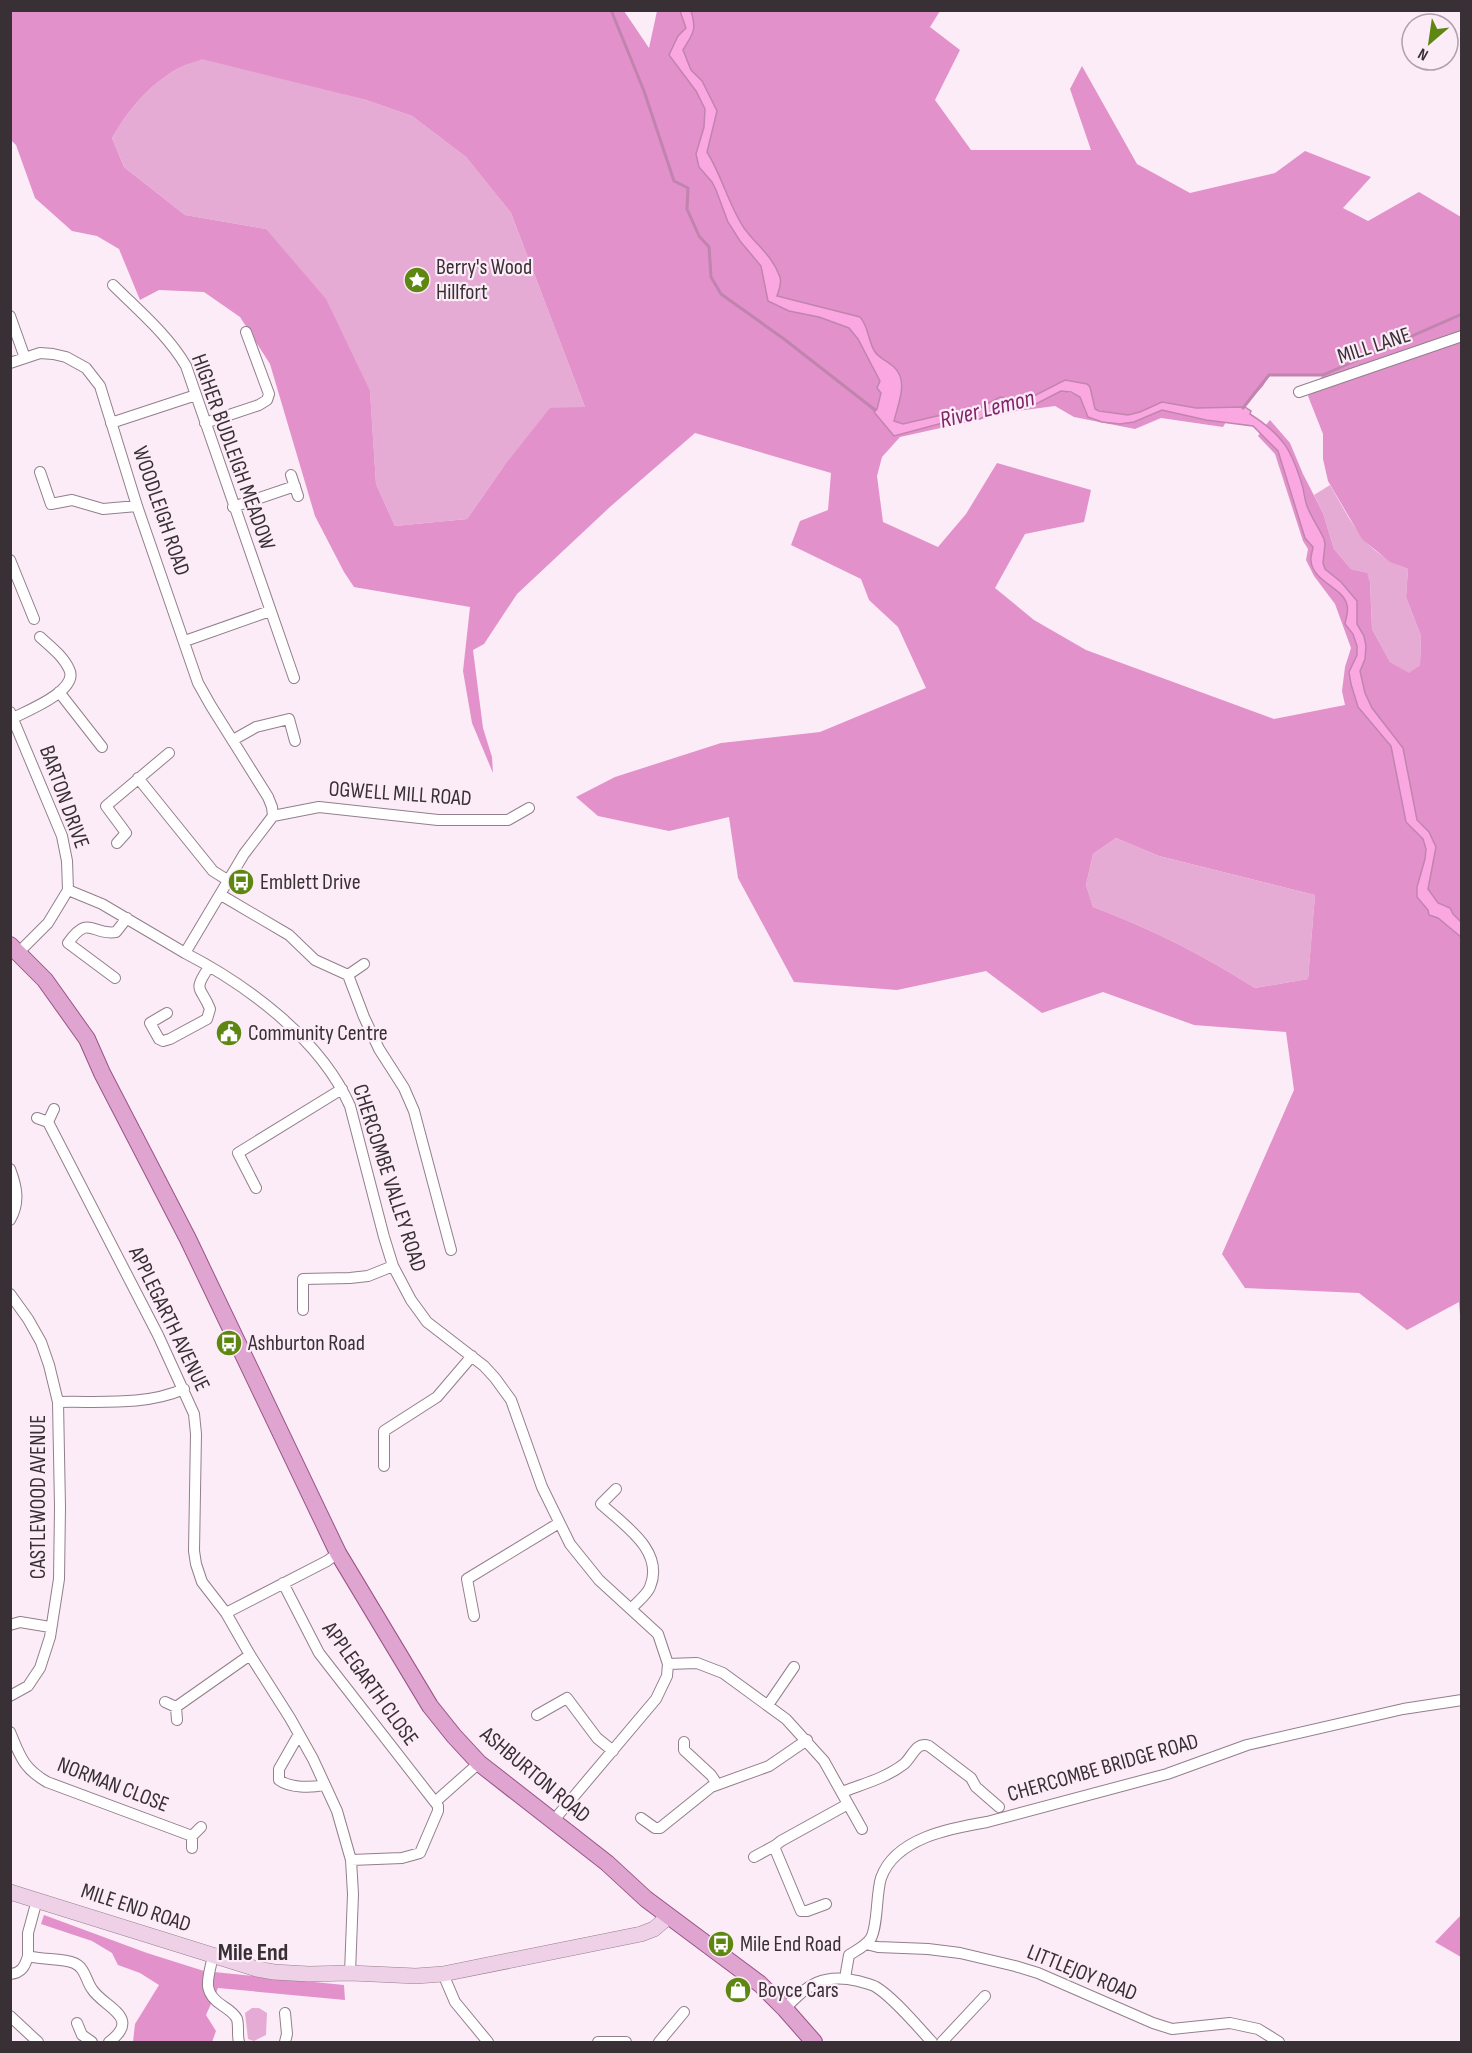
<svg xmlns="http://www.w3.org/2000/svg" width="1472" height="2053" viewBox="0 0 1472 2053" font-family="'Sofia Sans Condensed',sans-serif">
	<style>
		.green { fill: #e6abd4 }
		.forest { fill: #e291ca; fill-rule: evenodd }
		.water { fill: #fba8e2; stroke: #c084ae; stroke-width: 1.5 }
		.lines { fill: none; stroke-linecap: round; stroke-linejoin: round }
		.stream { stroke: #c084ae; stroke-width: 3 }
		.street-casing { stroke: #927f8c; stroke-width: 12 }
		.secondary-casing { stroke: #927f8c; stroke-width: 16 }
		.primary-casing { stroke: #985485; stroke-width: 18 }
		.street { stroke: #fff; stroke-width: 10 }
		.secondary { stroke: #efd1e7; stroke-width: 15 }
		.primary { stroke: #e0a4d0; stroke-width: 16 }
		.labels { text-anchor: middle; dominant-baseline: central; stroke-width: 4.5; stroke-linejoin: round; paint-order: stroke }
		.poi-label { font-size: 22px; fill: #383035; stroke: #fcecf7; text-anchor: start }
		.street-label { font-size: 22px; fill: #383035; stroke: #fcecf7 }
		.water-label { font-size: 24px; font-style: italic; fill: #81246c; stroke: #fcecf7 }
		.neighbourhood-label { font-size: 24px; font-weight: bold; fill: #383035; stroke: #fcecf7 }
	</style>
	<rect width="100%" height="100%" fill="#fcecf7"/>
	<!-- green -->
	<path class="green" d="M202 58 366 100 412 116 466 157 511 213 585 407 504 466 467 519 395 526 376 484 370 392 266 229 185 215 124 167 112 138C127 112 145 89 172 72 181 66 192 63 202 58Z
		M1330 485C1353 524 1363 552 1408 569L1406 597 1421 636 1420 665 1409 674 1390 662 1372 629 1370 580 1366 573 1351 569 1334 549 1323 513 1314 495Z
		M1116 838 1159 856 1315 895 1308 979 1255 988C1203 955 1150 928 1093 907L1086 885 1093 854Z
		M252 2008H259L267 2013 266 2035 254 2041 248 2039 245 2013Z"/>
	<!-- forest -->
	<path class="forest" d="M10 11H624L649 48 657 11H940L930 27 960 50 935 100 971 150H1091L1070 89 1082 66 1137 164 1190 193 1275 173 1305 151 1371 177 1343 208 1368 221 1419 192 1461 217V1328L1459 1302 1407 1330 1359 1293 1245 1288 1222 1254 1294 1090 1286 1032 1194 1025 1103 992 1042 1013 986 971 897 990 794 982 738 878 729 817 669 831 598 816 576 797 615 777 721 743 820 732 926 688 898 627 869 600 861 579 791 545 800 521 828 510 831 473 695 433 611 506 517 594 484 644 473 650 483 728 492 757 493 773 472 723 463 671 470 607 354 587 344 572 315 516 270 364 240 317 204 292 159 290 140 300 119 249 97 236 72 231 35 198 16 145 11 140ZM202 59 366 100 412 116 466 157 511 213 585 407 550 408 504 466 467 519 395 526 376 484 370 391 326 299 266 229 185 215 124 167 112 138C127 112 145 89 172 72 181 66 192 63 202 59ZM1269 375H1323L1308 396 1323 434V459L1328 481 1362 539 1390 562 1408 569 1406 597 1421 636 1420 665 1409 673 1390 662 1372 629 1370 581 1367 573 1351 569 1334 549 1323 513 1303 474 1290 443 1270 420 1265 426 1250 414 1253 425H1245L1162 410 1134 422 1120 424 1102 422 1092 419 1085 411 1083 401 1080 397 1066 391 1058 392 1034 405 999 408 980 419 950 421 894 436C887 428 882 420 875 412L877 410 899 424H903L937 416 975 411 1000 397 1019 400 1030 398 1065 380 1083 383 1096 410 1128 415 1140 412 1162 402 1196 408 1245 407 1251 411 1244 406 1263 386ZM1055 406 1074 417 1135 429 1161 418 1223 427 1226 422 1253 426 1260 433 1258 436 1275 454 1303 541 1308 549 1306 560 1314 576 1335 604 1351 648 1345 667 1342 691 1345 705 1274 719 1086 650 1034 620 995 588 1025 534 1084 522 1091 490 997 463 966 514 938 547 883 522 877 476 882 457 900 437 1017 411ZM1116 838 1159 856 1315 895 1308 979 1255 988C1203 955 1150 928 1093 907L1086 885 1093 854Z
		M44 1915 147 1953 204 1971 344 1985 345 2000 218 1988 206 2015 216 2031 212 2042H133L135 2024 159 1985 140 1973 118 1965 112 1953 92 1941 41 1924Z
		M1461 1915V1957L1435 1942Z"/>
	<!-- water -->
	<path class="water" d="M680 11H691C697 31 693 33 683 50L691 70 702 81 717 111 707 152C722 176 729 206 744 228 757 246 772 255 780 277 782 284 779 289 777 296L860 317C869 327 868 342 875 352 879 358 889 362 894 367 909 381 898 404 894 421L903 424 937 416 974 411 1000 397 1019 400 1030 398 1065 380 1087 384 1090 387 1095 409 1099 411 1128 415 1140 412 1162 402 1196 408 1245 407 1251 411 1250 414C1283 435 1292 450 1303 488 1304 494 1305 500 1307 506 1311 517 1319 528 1324 539L1325 544 1323 563 1325 569 1341 582 1357 601V624L1364 636 1366 646 1365 659 1360 671 1365 693 1372 708 1403 748 1417 820 1429 832 1436 847 1428 889 1438 903 1450 908 1453 914 1461 922V937L1438 918 1429 915 1428 910 1417 897V887L1425 859 1426 849 1423 839 1406 822 1391 746 1358 707 1351 684 1349 672 1357 655V646L1353 634 1345 624C1346 617 1349 612 1347 605 1343 587 1313 582 1311 561 1310 556 1313 551 1313 547L1305 538 1278 451 1253 426 1206 420 1162 410 1134 422 1120 424 1102 422 1088 417 1080 397 1071 392 1061 391 1034 405 999 408 980 419 950 421 894 436 874 412 877 409 881 393 877 388 880 381 858 339 849 328 819 317 789 311 768 301 761 266 740 241 728 222 716 190 712 182 699 167 696 154 704 127 705 109 696 91 669 55 678 36 686 28Z"/>
	<g class="lines">
		<!-- stream -->
		<path class="stream" d="M611 10 644 91 674 181 688 188 687 209 699 236 709 247 711 277 721 294 784 339 875 410
			M1243 408 1269 375H1323L1462 314"/>
		<defs>
			<path id="street" d="M113 285C138 310 168 335 186 366L294 678
				M10 316 25 358
				M10 363 40 353 53 354 66 357 86 368 100 386 137 506 198 683 211 706 268 797 272 807 273 816
				M1299 392 1462 336
				M111 423 196 395
				M205 423 259 405 267 400 269 394 246 332
				M40 472 51 504 72 500 103 509 137 506
				M291 475 298 496
				M233 507 295 486
				M10 560 34 619
				M185 641 270 611
				M59 692 102 747
				M10 712 62 836 67 861 68 890 48 923 19 952
				M13 718C27 711 80 690 69 669 63 656 50 646 40 637
				M233 740 256 727 289 719 295 741
				M138 778 213 871 229 881
				M117 843 126 833 106 806 169 753
				M68 890 102 904 185 953 244 854 273 816 319 807 438 820H508L529 808
				M221 895 289 935 315 960 348 975 364 1017 379 1049 404 1088 414 1111 451 1250
				M185 953C249 986 321 1040 350 1106L384 1237 393 1266 411 1300 427 1322 484 1366 495 1378 511 1400 542 1487 570 1544 599 1580 658 1634 668 1664 667 1676 656 1699 554 1820
				M348 975 364 964
				M115 978 68 943C89 913 92 936 116 932L127 918
				M167 1013 150 1023 159 1039 163 1041 170 1039 207 1019 210 1009C201 986 192 992 209 967
				M37 1118 48 1122 54 1109
				M48 1122 158 1335 194 1414 196 1434 194 1551 196 1564 202 1582 226 1613 250 1655 290 1718 313 1759 337 1811 351 1860 353 1894 350 1973
				M10 1169C17 1187 20 1203 10 1220
				M256 1188 238 1153 342 1089
				M10 1294 28 1319 41 1342 49 1365 58 1402 60 1507 59 1579 50 1637 40 1668 28 1686 10 1696
				M303 1310V1279L350 1278 368 1276 393 1266
				M58 1402C100 1401 145 1406 184 1389
				M384 1466V1431L437 1397 472 1356
				M616 1489 601 1504C624 1525 665 1551 650 1587 647 1595 637 1602 631 1609
				M283 1583 319 1653 438 1806V1811L420 1853 402 1858 351 1860
				M226 1613 327 1561 338 1553
				M474 1616 467 1579 559 1523
				M10 1625 20 1622 50 1627
				M668 1664 697 1663 723 1673 786 1719 824 1761 862 1829
				M165 1702 176 1707 177 1720
				M768 1705 794 1667
				M176 1707 250 1655
				M537 1715 567 1698 597 1738 613 1751
				M10 1732C20 1756 23 1768 47 1782L192 1836
				M299 1734 279 1769V1780C290 1788 311 1788 324 1785
				M684 1742V1750L711 1775 717 1784
				M842 1792C863 1784 886 1778 904 1764 913 1756 916 1741 929 1746L971 1778 976 1787 999 1807
				M435 1802 479 1763
				M641 1818 655 1828H660L711 1787 769 1766 807 1740
				M192 1848V1836L201 1827
				M754 1857 776 1845
				M37 1900 28 1933V1956C42 1960 63 1958 74 1963 85 1967 86 1981 92 1989 103 2007 143 2017 109 2042
				M826 1904 807 1911H801L775 1849 776 1845 781 1841 848 1804
				M866 1944 878 1947 928 1949 960 1953 1015 1966 1038 1973 1153 2023 1172 2029 1230 2023 1258 2029 1279 2042
				M213 1956C208 1979 201 1992 223 2006 229 2010 234 2013 237 2019 239 2026 237 2035 239 2042
				M10 1974C22 1973 25 1966 28 1956
				M845 1978 849 1955C857 1950 866 1946 871 1938 878 1925 876 1894 881 1878 895 1838 951 1828 987 1822L1167 1774 1247 1745 1403 1709 1462 1700
				M446 1981 455 2002 488 2042
				M785 2009C807 1984 824 1973 858 1981 864 1983 871 1984 876 1987 894 1998 917 2026 932 2042
				M10 2016 38 2042
				M77 2023 82 2035 92 2042
				M285 2042 287 2034 285 2013
				M598 2042H626
				M659 2042 684 2012
				M942 2042 985 1996"/>
			<path id="secondary" d="M10 1892 257 1969 274 1972 309 1974 350 1973 416 1976 443 1974 641 1934 654 1929 669 1916"/>
			<path id="primary" d="M10 945 45 980 87 1039 102 1073 188 1239 338 1553 430 1706 454 1736 479 1763 607 1863 646 1899 760 1984 785 2009 814 2042"/>
		</defs>
		<!-- street casing -->
		<use href="#street" class="street-casing"/>
		<!-- secondary casing -->
		<use href="#secondary" class="secondary-casing"/>
		<!-- primary casing -->
		<use href="#primary" class="primary-casing"/>
		<!-- street -->
		<use href="#street" class="street"/>
		<!-- secondary -->
		<use href="#secondary" class="secondary"/>
		<!-- primary -->
		<use href="#primary" class="primary"/>
	</g>
	<!-- icons -->
	<defs>
		<symbol id="sight-disc" viewBox="-11 -11 22 22"><circle r="9.5" fill="#5e8712" stroke="#fcecf7"/><path d="M0-6L1.8-2.2L6-1.7L2.9 1.2L3.7 5.4L0 3.3L-3.7 5.4L-2.9 1.2L-6-1.7L-1.8-2.2Z" fill="#fff"/></symbol>
		<symbol id="bus-disc" viewBox="-11 -11 22 22"><circle r="9.5" fill="#5e8712" stroke="#fcecf7"/><path d="M-5-6H5V4H4V6H2V4H-2V6H-4V4H-5ZM-3.5-4V0h7V-4ZM-3.5 1.2v1.5H-2V1.2ZM2 1.2v1.5H3.5V1.2Z" fill="#fff"/></symbol>
		<symbol id="civic-disc" viewBox="-11 -11 22 22"><circle r="9.5" fill="#5e8712" stroke="#fcecf7"/><path d="M-.6-6.5H3V-4.5H.6V-3L4-1V1h2V6H-6V1h2V-1L-.6-3ZM-1.2 2.5V6h2.4V2.5Z" fill="#fff"/></symbol>
		<symbol id="shop-disc" viewBox="-11 -11 22 22"><circle r="9.5" fill="#5e8712" stroke="#fcecf7"/><path d="M-5-2.5h2.3a2.7 3.5 0 0 1 5.4 0H5L5.5 6h-11ZM-1.5-2.5h3a1.5 2.3 0 0 0-3 0Z" fill="#fff"/></symbol>
	</defs>
	<g fill-rule="evenodd">
		<use href="#sight-disc" x="402" y="265" width="30" height="30"/>
		<use href="#bus-disc" x="226" y="867" width="30" height="30"/>
		<use href="#civic-disc" x="214" y="1018" width="30" height="30"/>
		<use href="#bus-disc" x="214" y="1328" width="30" height="30"/>
		<use href="#bus-disc" x="706" y="1929" width="30" height="30"/>
		<use href="#shop-disc" x="723" y="1975" width="30" height="30"/>
	</g>
	<g class="labels">
		<!-- poi labels -->
		<g class="poi-label">
			<text x="436" y="267">Berry's Wood<tspan x="436" dy="25">Hillfort</tspan></text>
			<text x="260" y="882">Emblett Drive</text>
			<text x="248" y="1033">Community Centre</text>
			<text x="248" y="1343">Ashburton Road</text>
			<text x="740" y="1944">Mile End Road</text>
			<text x="758" y="1990">Boyce Cars</text>
		</g>
		<!-- street labels -->
		<g class="street-label">
			<text transform="translate(1374 346) rotate(-18)">MILL LANE</text>
			<text transform="translate(233 452) rotate(70)">HIGHER BUDLEIGH MEADOW</text>
			<text transform="translate(161 511) rotate(71)">WOODLEIGH ROAD</text>
			<text transform="translate(400 794) rotate(4)">OGWELL MILL ROAD</text>
			<text transform="translate(64 797) rotate(70)">BARTON DRIVE</text>
			<text transform="translate(389 1178) rotate(72)">CHERCOMBE VALLEY ROAD</text>
			<text transform="translate(169 1319) rotate(64)">APPLEGARTH AVENUE</text>
			<text transform="translate(38 1497) rotate(-90)">CASTLEWOOD AVENUE</text>
			<text transform="translate(370 1684) rotate(54)">APPLEGARTH CLOSE</text>
			<text transform="translate(1103 1768) rotate(-16)">CHERCOMBE BRIDGE ROAD</text>
			<text transform="translate(535 1775) rotate(40)">ASHBURTON ROAD</text>
			<text transform="translate(113 1785) rotate(21)">NORMAN CLOSE</text>
			<text transform="translate(136 1908) rotate(18)">MILE END ROAD</text>
			<text transform="translate(1082 1973) rotate(22)">LITTLEJOY ROAD</text>
		</g>
		<!-- water labels -->
		<g class="water-label">
			<text transform="translate(987 409) rotate(-14)">River Lemon</text>
		</g>
		<!-- neighbourhood labels -->
		<g class="neighbourhood-label">
			<text x="253" y="1952">Mile End</text>
		</g>
	</g>
	<!-- border -->
	<rect width="1472" height="2053" fill="none" stroke="#383035" stroke-width="24"/>
	<!-- north arrow -->
	<g transform="translate(1430 42) rotate(209)"><circle r="28" fill="#fcecf7" stroke="#aea1a9" stroke-width="1.5"/>
	<path d="M0-4.5L10 22L0 15L-10 22Z" fill="#5e8712"/>
	<text y="-9" font-size="16" font-weight="bold" text-anchor="middle" fill="#383035">N</text>
	</g>
</svg>
